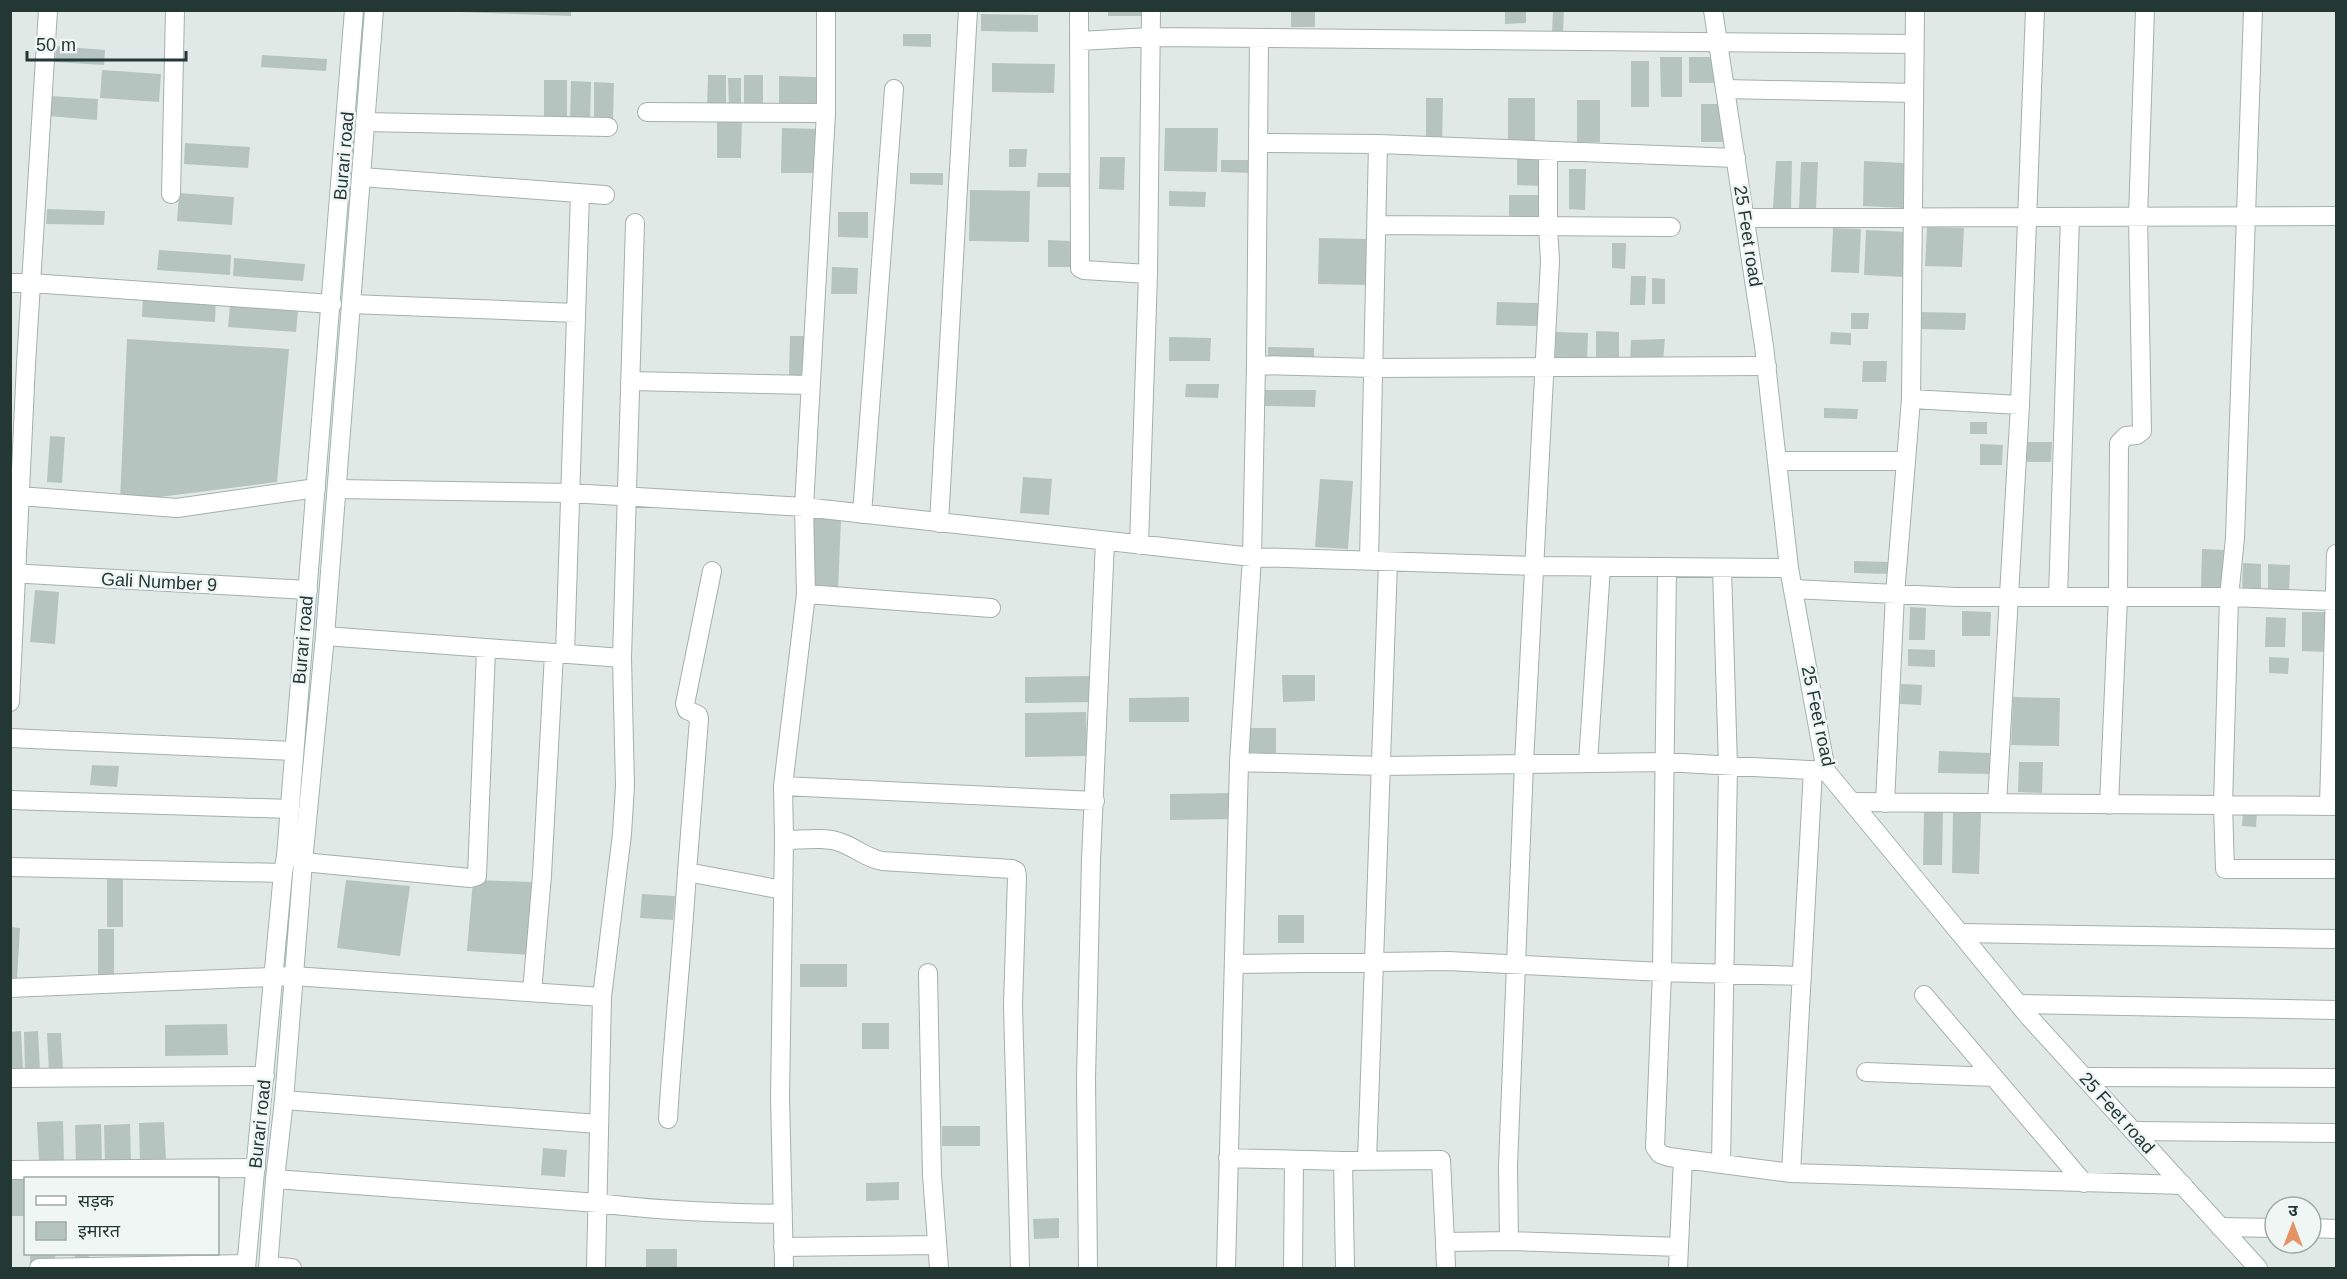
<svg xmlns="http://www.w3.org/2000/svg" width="2347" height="1279" viewBox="0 0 2347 1279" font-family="Helvetica,'Noto Sans Devanagari',sans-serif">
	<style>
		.building { fill: #b6c4c0 }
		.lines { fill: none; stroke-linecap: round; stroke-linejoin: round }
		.street-casing { stroke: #a4b0ad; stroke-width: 20 }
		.secondary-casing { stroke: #a1b4af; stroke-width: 20 }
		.street { stroke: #fff; stroke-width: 18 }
		.secondary { stroke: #fff; stroke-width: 18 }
		.labels { text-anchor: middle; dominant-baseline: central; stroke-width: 5; stroke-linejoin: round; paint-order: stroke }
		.street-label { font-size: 18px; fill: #233835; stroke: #f0f6f4 }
	</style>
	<rect width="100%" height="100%" fill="#e0e9e6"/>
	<!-- building -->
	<path class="building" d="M458 10H571V16L458 12Z
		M1108 10H1146V16H1108Z
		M1291 10H1315V27H1291Z
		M1505 10H1526V23L1505 24Z
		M1553 10H1564L1563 34 1552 33Z
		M981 14 1038 15V32L981 31Z
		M903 34H931V47L903 46Z
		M56 46 105 50 104 65 55 62Z
		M262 55 327 59 326 71 261 67Z
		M1660 57H1682V97H1661Z
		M1689 57H1718L1719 83H1689Z
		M1631 61H1649V107H1631Z
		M992 63 1055 64 1054 93 992 92Z
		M102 70 161 74 159 102 100 98Z
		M708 75H726V109L707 108Z
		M744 75H763V108H744Z
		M779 76 818 77V109L779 108Z
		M728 78H741V109H729Z
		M544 80H567V120H544Z
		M571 81 591 82 590 122H570Z
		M594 82 614 83 613 120H594Z
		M50 96 98 99 97 120 48 116Z
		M1426 98H1443L1442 141H1426Z
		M1508 98H1535V141H1508Z
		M1577 100H1600V142H1577Z
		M1701 104H1724V142H1701Z
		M717 118H742L741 158H717Z
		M782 128 821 129 820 173H781Z
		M1165 128H1218L1217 172 1164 171Z
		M185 143 250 147 248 168 184 164Z
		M1009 149H1027L1026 167H1009Z
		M1517 155 1541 156V186L1517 185Z
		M1100 157H1125L1124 190 1099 189Z
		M1221 160H1255V173L1221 172Z
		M1776 161H1792L1791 209 1773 208Z
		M1864 161 1904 163 1903 208 1863 206Z
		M1801 162H1818L1816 209 1799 208Z
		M1569 169H1586L1585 210 1569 209Z
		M910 173H943V185L910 184Z
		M1038 173H1074V187H1037Z
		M970 190 1030 191 1029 242 969 241Z
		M1169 191 1206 192 1205 207 1169 206Z
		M179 193 234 197 232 225 177 221Z
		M1509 195H1545V224H1509Z
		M47 209 105 211 104 225 46 224Z
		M838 212H868V238L838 237Z
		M1927 227 1964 228 1962 267 1925 266Z
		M1833 228 1861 229 1859 273 1831 272Z
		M1866 230 1908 232 1906 277 1864 275Z
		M1319 238 1371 239 1370 285 1318 284Z
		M1048 240 1070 241V267H1048Z
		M1612 243H1626L1625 269 1612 268Z
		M159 250 231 255 230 275 157 270Z
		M234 258 305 264 303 281 233 276Z
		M832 267 858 268 857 294H831Z
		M1631 276H1646L1645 305H1630Z
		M1652 278 1665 279V304H1652Z
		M143 292 216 297 215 322 142 317Z
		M1497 302 1538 303V326L1496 325Z
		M230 306 298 311 296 332 228 327Z
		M1919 312 1966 313 1965 330 1919 329Z
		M1851 313H1869L1868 329H1851Z
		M1596 331 1619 332V361H1596Z
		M1556 332 1588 333 1587 362 1555 361Z
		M1831 332 1851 333V345L1830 344Z
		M790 336H807L806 376 789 375Z
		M1169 337 1211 338 1210 361H1169Z
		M127 339 289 349 277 482 120 502Z
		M1665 339 1663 360 1630 361 1631 340Z
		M1268 347 1314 348V364L1268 363Z
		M1863 361H1887L1886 382H1862Z
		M1186 384H1219L1218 398 1185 397Z
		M1265 390H1316L1315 407 1265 406Z
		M1824 408 1858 409 1857 419 1824 418Z
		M1970 422H1987V434H1970Z
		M50 436 65 437 62 483 47 482Z
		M2027 442H2052L2051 462H2027Z
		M1980 444 2003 445 2002 465H1980Z
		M1023 477 1052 479 1049 515 1020 513Z
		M1320 479 1353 481 1348 549 1315 547Z
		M811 517 841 519 838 591 808 590Z
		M2202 549 2225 550 2224 589 2201 588Z
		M1854 561 1890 562V574L1854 573Z
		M2243 563 2261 564V592H2242Z
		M2268 564 2290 565 2289 593 2268 592Z
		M35 590 59 592 55 644 30 642Z
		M1910 607 1926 608 1925 640H1909Z
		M1962 611 1991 612 1990 636H1962Z
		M2302 612H2327L2326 652 2302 651Z
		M2266 617 2286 618 2285 647H2265Z
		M1908 649 1935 650V667L1908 666Z
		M2269 657 2289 658 2288 674 2269 673Z
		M1282 675H1315V701L1283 702Z
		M1092 676 1093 702 1025 703V677Z
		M1901 684 1922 685 1921 705 1900 704Z
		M1189 697V722H1129V698Z
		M2013 697 2060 698 2059 746 2011 745Z
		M1086 712 1087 756 1025 757V713Z
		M1248 728H1276V756H1248Z
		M1939 751 1990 753 1989 774 1938 773Z
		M2019 762H2043L2042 793 2018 792Z
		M92 765 119 766 117 787 90 785Z
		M1231 793V819L1170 820V794Z
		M1924 810 1943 811 1942 865H1923Z
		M2243 811 2257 812 2256 827 2242 826Z
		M1953 813H1981L1979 874 1952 873Z
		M107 875H123V927H107Z
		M346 880 410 886 400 956 337 948Z
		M473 880 535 882 531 955 467 951Z
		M642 894 675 896 673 920 640 918Z
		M1278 915H1304V943H1278Z
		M10 927 20 928 17 978H10Z
		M98 929H114V981H98Z
		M800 964H847V987H800Z
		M862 1023H889V1049H862Z
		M227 1024 228 1055 165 1056V1025Z
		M21 1031 23 1070H10V1032Z
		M38 1031 40 1070H25L24 1032Z
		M47 1033H61L63 1071H49Z
		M63 1121 64 1161H39L37 1122Z
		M164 1122 166 1161 140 1162 139 1123Z
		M101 1124 102 1163 76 1165 75 1125Z
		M130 1124 131 1164 105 1165 104 1125Z
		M942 1126H980V1146H942Z
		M543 1148 567 1150 565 1177 541 1175Z
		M10 1177 26 1178V1216H10Z
		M899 1182V1200L866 1201V1183Z
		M1059 1218V1238L1034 1239 1033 1219Z
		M646 1249H677V1268H646Z
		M30 1254H55V1264H30Z
		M75 1254H89V1260H75Z"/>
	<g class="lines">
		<defs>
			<path id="street" d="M1079 10 1080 268 1084 270 1148 274 1139 545
				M1915 10 1911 399 2020 405
				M1259 38 1256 365 1252 557 1239 762 1382 766 1664 762 1826 771
				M1080 41 1150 37 1914 44
				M1725 89 1914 93
				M647 112 826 113
				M365 122 608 127
				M1259 143 1378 144 1736 158
				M361 177 605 195
				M171 194 175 10
				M1745 218 2336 216
				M1377 225 1671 227
				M1148 274 1151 10
				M10 283H31L332 304
				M351 304 576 313
				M1256 365 1374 368 1767 366
				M630 381 811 385
				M1777 461H1906L1895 594 1885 803
				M1906 461 1911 399
				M337 489 570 493 804 507 1252 557 1534 566 1789 568
				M19 496 177 508 316 488
				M862 514 894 89
				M939 523 968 10
				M1369 561 1378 144
				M1667 567 1662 972 1655 1147 1660 1154 1669 1157 1791 1173
				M10 573 308 590
				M1793 589 1957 597H2229L2235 538 2253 10
				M806 594 991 608
				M2058 597 2070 217
				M2336 601 2229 597 2223 805 2225 869H2336
				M325 636 622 658
				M565 654 580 194
				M10 702 26 364 48 10
				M10 738 294 751
				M1588 762 1601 567
				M1813 770 1791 1173 2183 1185
				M783 786 1095 801
				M10 800 290 809
				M1852 802 2336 806
				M1997 803 2020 405 2035 10
				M2109 805 2118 597 2119 443 2126 436 2137 435 2142 431 2138 217 2145 10
				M2329 806 2336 554
				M784 840C802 840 826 836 842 843 856 848 866 858 882 861L1012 869 1016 871 1017 876 1013 1006 1020 1268
				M303 862 470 878 477 876 486 650
				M10 867 283 873
				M687 872 699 719 698 715 687 710 685 704 712 571
				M1961 933 2336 939
				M1235 964 1448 961 1662 972 1802 976
				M928 973 932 1175 939 1268
				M10 988 293 976 602 997
				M532 992 542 875 554 654
				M1924 995 2084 1183
				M2020 1004 2336 1010
				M1866 1072 1994 1077
				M2084 1077 2336 1078
				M10 1078 265 1076
				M284 1100 598 1124
				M668 1119C673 1036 682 954 687 872L783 890
				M2133 1131 2336 1133
				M1228 1158 1343 1161 1441 1160 1445 1242
				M1343 1161 1345 1268
				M1367 1161 1388 562
				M1721 1164 1728 766 1722 568
				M10 1170 256 1168
				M275 1179 598 1203C659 1211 721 1213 783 1214
				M2220 1227 2275 1228
				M2311 1228 2336 1229
				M1509 1241 1508 1166 1524 763 1550 261 1548 227V152
				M783 1247 937 1245
				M269 1266 292 1268
				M39 1268 246 1264
				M596 1268 602 997 622 834 625 786 622 658 635 223
				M784 1268 780 1097 784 840 783 786 806 594 804 507 826 113V10
				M1088 1268 1086 1079 1091 860 1105 541
				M1226 1268 1239 762
				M1293 1268 1294 1160
				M1446 1268 1445 1242 1509 1241 1679 1247
				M1678 1268 1683 1159"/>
			<path id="secondary" d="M1713 10 1764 346 1789 568 1826 771 2030 1018 2258 1268
				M246 1268 283 873 286 856 354 10
				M268 1268 275 1179 284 1100 303 862 325 636 374 10"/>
		</defs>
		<!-- street casing -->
		<use href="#street" class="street-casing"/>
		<!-- secondary casing -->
		<use href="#secondary" class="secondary-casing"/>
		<!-- street -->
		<use href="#street" class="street"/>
		<!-- secondary -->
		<use href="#secondary" class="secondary"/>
	</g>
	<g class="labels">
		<!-- street labels -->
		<g class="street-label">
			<text transform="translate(344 156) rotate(-85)">Burari road</text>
			<text transform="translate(1748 236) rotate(81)">25 Feet road</text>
			<text transform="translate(159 582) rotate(3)">Gali Number 9</text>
			<text transform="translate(303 640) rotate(-85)">Burari road</text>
			<text transform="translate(1818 716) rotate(78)">25 Feet road</text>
			<text transform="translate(2117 1113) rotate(48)">25 Feet road</text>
			<text transform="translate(260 1124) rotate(-84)">Burari road</text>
		</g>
	</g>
	<!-- border -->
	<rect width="2347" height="1279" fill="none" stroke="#233835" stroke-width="24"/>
	<!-- legend -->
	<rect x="24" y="1177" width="195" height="78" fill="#f0f6f4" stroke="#9eaaa8" stroke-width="1.5"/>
	<rect x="36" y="1196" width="30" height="9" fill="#ffffff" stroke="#9eaaa8" stroke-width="1.5"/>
	<text x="78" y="1207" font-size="18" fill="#233835">सड़क</text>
	<rect x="36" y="1222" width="30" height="18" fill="#b6c4c0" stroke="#9eaaa8" stroke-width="1.5"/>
	<text x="78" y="1237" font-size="18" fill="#233835">इमारत</text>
	<!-- north arrow -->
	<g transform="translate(2293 1225)"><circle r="28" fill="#f0f6f4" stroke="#9eaaa8" stroke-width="1.5"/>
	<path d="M0-4.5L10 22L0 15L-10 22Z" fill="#e39365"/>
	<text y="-9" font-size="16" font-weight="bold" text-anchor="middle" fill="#233835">उ</text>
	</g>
	<!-- scale -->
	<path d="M27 51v9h159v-9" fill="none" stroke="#233835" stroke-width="3"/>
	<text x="36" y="51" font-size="18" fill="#233835" stroke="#f0f6f4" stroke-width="4.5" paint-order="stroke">50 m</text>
</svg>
